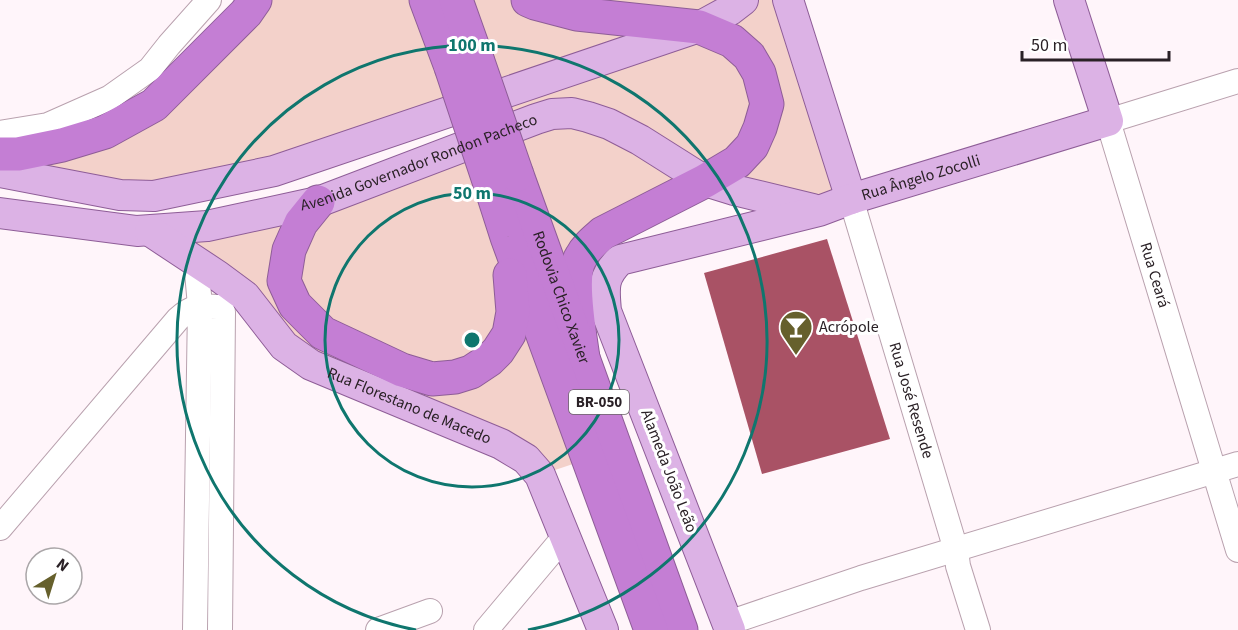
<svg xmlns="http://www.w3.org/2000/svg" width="1238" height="630" viewBox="0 0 1238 630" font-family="'Source Sans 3',sans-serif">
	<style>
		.green { fill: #f3d1ca }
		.building { fill: #a95265 }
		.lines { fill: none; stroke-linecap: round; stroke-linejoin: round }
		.minor-casing { stroke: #b9a1ae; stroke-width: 26 }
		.major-casing { stroke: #8e5d97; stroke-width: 32 }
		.highway-casing { stroke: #8e5d97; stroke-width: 35 }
		.minor { stroke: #fff; stroke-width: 24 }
		.major { stroke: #dcb2e5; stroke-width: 30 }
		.highway { stroke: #c47ed4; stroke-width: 33 }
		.highway-bridge-casing { stroke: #8e5d97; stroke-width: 35; stroke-linecap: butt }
		.highway-bridge { stroke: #c47ed4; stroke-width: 33 }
		.ring { fill: none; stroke: #0f766e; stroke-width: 3 }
		.labels { text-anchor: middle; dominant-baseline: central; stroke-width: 6; stroke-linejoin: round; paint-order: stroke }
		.shield { fill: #fff; stroke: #6a6467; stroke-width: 1.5 }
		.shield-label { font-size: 15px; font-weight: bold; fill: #2a2126 }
		.street-label { font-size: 16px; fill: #2a2126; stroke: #fff }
		.poi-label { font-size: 16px; fill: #2a2126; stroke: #fff; text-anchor: start }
		.centre { fill: #0f766e; stroke: #fff; stroke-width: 3 }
		.ring-label { font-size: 18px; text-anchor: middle; font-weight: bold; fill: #0f766e; stroke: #fff; stroke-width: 6; stroke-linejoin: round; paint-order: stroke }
	</style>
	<rect width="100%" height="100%" fill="#fff5fa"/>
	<!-- green -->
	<path class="green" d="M255 0H426L465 108 154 196 0 172 105 132Z
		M456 0H788L851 199 819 211 705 181 603 233 576 300 489 95Z
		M476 142 588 459 540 475 311 365 150 231 207 226Z"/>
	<!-- building -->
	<path class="building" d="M827 239 890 439 762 474 704 273Z"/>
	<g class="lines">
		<defs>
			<g id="minor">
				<path id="s1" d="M1238 81 1108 121 1238 550"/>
				<path d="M0 133 48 125 109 98 150 69 169 45 209 0"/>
				<path id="s2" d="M851 199 956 550 958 566 978 630"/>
				<path d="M0 528 178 319C193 305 200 306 220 307L223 312 220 630"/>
				<path d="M728 623 861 578 1238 464"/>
				<path d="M195 630 200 306 196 261"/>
				<path d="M378 630 430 611"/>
				<path d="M486 630 565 536"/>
			</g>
			<g id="major">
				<path d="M788 0 851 199"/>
				<path d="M0 172 120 195 154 196 274 171 699 27 730 10 743 0"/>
				<path id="s3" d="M0 213 137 231 207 226 318 202 536 119 552 114 572 113 588 117 609 124 640 140 705 181 734 190 813 209"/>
				<path id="s4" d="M150 231 218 276 245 296 284 346 311 365 501 444 526 459 540 475 603 630"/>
				<path id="s5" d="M730 630 606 311C604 288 602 277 620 260L819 211 851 199 1108 121 1069 0"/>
			</g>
			<g id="highway">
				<path d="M426 0 451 67"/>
				<path d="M456 0 477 59"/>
				<path d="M528 0 535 3 577 14 699 27 732 41 749 56 759 73 767 104 760 128 752 146 737 162 705 181 603 233C595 240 586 247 581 257 569 275 580 336 583 358"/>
				<path d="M0 154H18L62 145 105 132 154 105 246 13 255 0"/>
				<path id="s6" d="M517 175 681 630"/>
				<path d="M490 184 507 237 651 630"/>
				<path d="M318 202 301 223 289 250 284 281 295 305 323 333 402 370 432 379 455 377 471 372 489 360 498 351 509 334 513 312 510 275"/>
			</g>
		</defs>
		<!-- minor casing -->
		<use href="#minor" class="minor-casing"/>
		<!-- major casing -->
		<use href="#major" class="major-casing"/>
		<!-- highway casing -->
		<use href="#highway" class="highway-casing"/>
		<!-- minor -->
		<use href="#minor" class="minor"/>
		<!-- major -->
		<use href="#major" class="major"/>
		<!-- highway -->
		<use href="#highway" class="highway"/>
		<defs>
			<path id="highway-bridge" d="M477 59 517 175
				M451 67 490 184"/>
		</defs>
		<!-- highway-bridge casing -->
		<use href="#highway-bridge" class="highway-bridge-casing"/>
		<!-- highway-bridge -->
		<use href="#highway-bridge" class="highway-bridge"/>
	</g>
	<!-- distance rings -->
	<g class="ring">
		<circle cx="472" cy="340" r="147"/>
		<path d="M416 630A295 295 0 1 1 528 630"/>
	</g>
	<!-- icons -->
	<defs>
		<symbol id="bar-pin" viewBox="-11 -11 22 30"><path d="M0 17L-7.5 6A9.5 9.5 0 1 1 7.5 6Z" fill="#66602c" stroke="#fff"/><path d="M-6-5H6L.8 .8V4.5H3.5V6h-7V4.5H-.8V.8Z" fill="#fff"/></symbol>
	</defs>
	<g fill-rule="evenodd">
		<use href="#bar-pin" x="777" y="308" width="38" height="52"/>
	</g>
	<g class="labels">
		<!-- shield labels -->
		<rect class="shield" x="569" y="390" width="60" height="24" rx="4.5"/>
		<g class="shield-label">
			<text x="599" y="402">BR-050</text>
		</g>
		<!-- street labels -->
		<g class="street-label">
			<text stroke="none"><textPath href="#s3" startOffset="430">Avenida Governador Rondon Pacheco</textPath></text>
			<text stroke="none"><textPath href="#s5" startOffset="710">Rua Ângelo Zocolli</textPath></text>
			<text stroke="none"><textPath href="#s1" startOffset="297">Rua Ceará</textPath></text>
			<text stroke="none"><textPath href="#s6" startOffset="130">Rodovia Chico Xavier</textPath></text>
			<text stroke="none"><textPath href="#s2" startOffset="210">Rua José Resende</textPath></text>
			<text stroke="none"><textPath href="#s4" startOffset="318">Rua Florestano de Macedo</textPath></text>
			<text transform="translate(669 471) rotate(69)">Alameda João Leão</text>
		</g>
		<!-- poi labels -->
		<g class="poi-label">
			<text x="819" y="327">Acrópole</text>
		</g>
	</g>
	<circle cx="472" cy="340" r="9" class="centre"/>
	<g class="ring-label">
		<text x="472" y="51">100 m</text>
		<text x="472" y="199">50 m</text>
	</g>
	<!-- north arrow -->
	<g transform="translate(54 576) rotate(38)"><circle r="28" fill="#ffffff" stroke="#aaa6a8" stroke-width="1.5"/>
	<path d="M0-4.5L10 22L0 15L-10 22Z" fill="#66602c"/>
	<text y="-9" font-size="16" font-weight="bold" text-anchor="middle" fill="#2a2126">N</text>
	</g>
	<!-- scale -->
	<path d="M1022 51v9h147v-9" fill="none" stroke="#2a2126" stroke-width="3"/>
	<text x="1031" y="51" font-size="18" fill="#2a2126" stroke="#ffffff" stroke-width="4.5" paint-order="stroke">50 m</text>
</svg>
